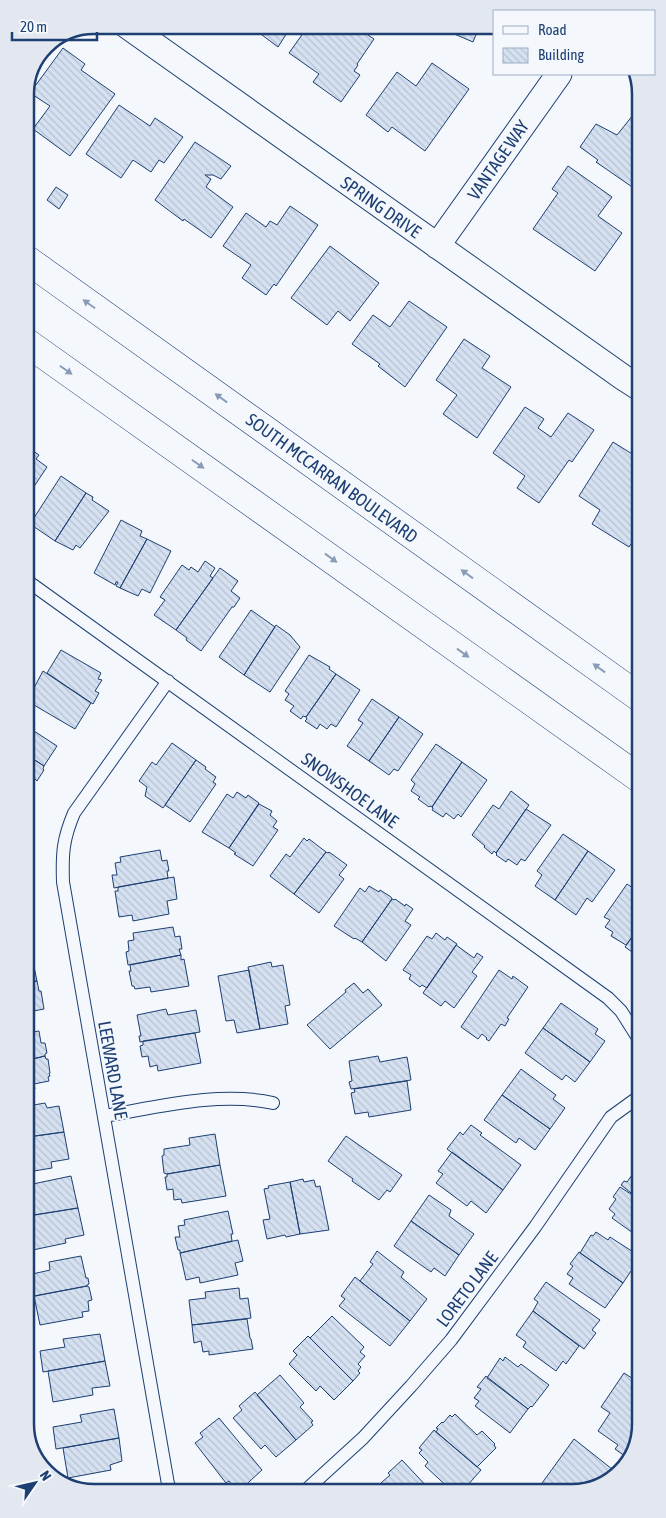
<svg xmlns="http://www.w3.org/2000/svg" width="666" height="1518" viewBox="0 0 666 1518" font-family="'Asap Condensed',sans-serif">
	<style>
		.building { fill: url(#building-back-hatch); stroke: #1d3f73 }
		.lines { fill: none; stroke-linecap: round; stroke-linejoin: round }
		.lane-casing { stroke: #1d3f73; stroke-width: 14 }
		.street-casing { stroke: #1d3f73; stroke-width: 27 }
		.primary-casing { stroke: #1d3f73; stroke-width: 29 }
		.lane { stroke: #f4f7fb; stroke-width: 12 }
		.street { stroke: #f4f7fb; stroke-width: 25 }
		.primary { stroke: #f4f7fb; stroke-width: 28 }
		.oneway { fill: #889bb7 }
		.labels { text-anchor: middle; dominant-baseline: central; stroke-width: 4; stroke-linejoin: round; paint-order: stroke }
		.street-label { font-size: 18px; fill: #1d3f73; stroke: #f4f7fb }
		.rim { fill: none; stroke: #1d3f73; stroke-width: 2.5 }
	</style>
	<defs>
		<pattern id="building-back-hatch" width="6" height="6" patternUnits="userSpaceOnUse" patternTransform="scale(1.25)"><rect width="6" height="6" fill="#d5e0f0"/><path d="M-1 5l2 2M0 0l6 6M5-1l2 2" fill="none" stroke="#b6c1d1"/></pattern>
	</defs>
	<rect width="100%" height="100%" fill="#f4f7fb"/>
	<!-- building -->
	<path class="building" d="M236 25H292L278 47 250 26 246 32Z
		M309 25H353L374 39 357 64 358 65 354 71 360 75 341 102 313 82 319 74 289 53Z
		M438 25H480L473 42 438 27Z
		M63 48 85 64 81 70 115 94 70 156 33 129 50 106 30 93Z
		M432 63 469 89 425 151 392 127 388 132 366 115 397 72 416 86Z
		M119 105 150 126 155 118 183 137 164 163 159 160 151 172 133 160 121 178 86 154Z
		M637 110 638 191 596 162 598 160 580 147 596 124 617 135Z
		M195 142 231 166 221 179 213 175H205L211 179 206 187 233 207 211 238 184 219 183 221 155 200Z
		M568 166 612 197 598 216 622 233 595 271 533 229 558 193 552 189Z
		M56 187 68 195 59 209 47 200Z
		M290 206 318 225 276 286 274 284 266 295 242 278 251 265 223 246 246 213 266 227 270 221 277 225Z
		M330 246 379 283 350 321 338 311 327 325 291 298Z
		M409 301 447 327 405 387 378 366 380 364 352 344 373 315 390 327Z
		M464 339 490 356 482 368 511 387 477 438 443 414 457 395 436 380Z
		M525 407 544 419 538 428 551 437 568 413 594 430 572 462 569 460 539 503 517 488 525 476 493 453Z
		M613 442 637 457 634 461 638 464 639 532 629 547 592 524 600 510 579 496Z
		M26 446 39 455 36 459 47 467 31 491 28 488 26 491Z
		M61 476 86 493 55 541 30 524Z
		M86 493 93 497 92 500 109 511 80 548 76 545 73 550 55 541Z
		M121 520 142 531 140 536 147 539 120 588 116 586 118 582H116L115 585 94 573Z
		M147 539 171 551 150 593 142 589 138 596 120 588Z
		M205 561 215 568 210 576 213 578 176 630 154 615 165 600 160 597 182 565 189 570 191 567 198 572Z
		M220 568 238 581 231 591 240 598 234 607H232L201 651 186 640 187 638 176 630Z
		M251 610 275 627 244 675 219 657Z
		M276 625 290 635 300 647 270 692 244 675Z
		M61 650 101 673 98 679 102 680 95 691 99 693 93 704 47 673Z
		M309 655 330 667 329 669 336 674 306 717 303 716 301 719 290 711 294 706 285 700 289 694 285 691Z
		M43 671 91 703 75 729 27 701Z
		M336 674 360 690 336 727 331 724 327 729 320 724 317 729 305 721 307 719 306 717Z
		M372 699 399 717 369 761 347 746 363 723 358 720Z
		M399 717 423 734 398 771 394 769 389 775 369 761Z
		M27 718 35 723 31 729 57 746 44 766 27 755Z
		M172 743 196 760 163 808 145 796 147 787 139 781 152 762 156 765Z
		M436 744 462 762 432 807 430 806 429 807 418 799 420 797 411 791 415 784 411 780Z
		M27 755 44 766 43 769 44 770 37 781 35 779 29 788 27 786Z
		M196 760 206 767 205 769 216 777 213 782 216 784 190 822 165 805Z
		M462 762 487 780 461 817 458 814 454 819 446 813 443 817 432 810 433 808 432 807Z
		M511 791 529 805 496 853 494 851 492 854 484 847 485 846 472 835 493 805 499 809Z
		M237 792 246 798 248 795 259 803 229 848 202 832 227 794 233 798Z
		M259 804 272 811 270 815 277 821 273 827 278 830 253 866 234 854 236 853 229 848Z
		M526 809 551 825 525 861 521 859 517 865 508 859 506 862 496 855 497 854 496 853Z
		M563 834 588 851 555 900 535 886 542 875 537 871Z
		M304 838 307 841 309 839 326 852 294 894 270 876 286 854 290 857Z
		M160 850 162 861 167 860 169 871H167L168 878 114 888 112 875H117L115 863 121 862 120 857Z
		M588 851 615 870 592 902 587 898 576 915 555 900Z
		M326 852 328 853 329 852 347 865 339 875 344 879 319 913 294 894Z
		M174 877 177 899 167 901 169 914 133 921 132 915 119 917 115 891H118V887Z
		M627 884 637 891 640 889V926L626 945 611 936 613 932 605 927 610 920 604 917Z
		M369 886 379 892 380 890 391 897 392 899 362 942 355 938 354 939 334 926 360 888 365 892Z
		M392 899 394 900 395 899 405 906 406 904 413 909 405 921 411 925 386 961 362 942Z
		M640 926V951L638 949 635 954 625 947Z
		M173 927 175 937 180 936 182 949H179L181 955 128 965 126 952 129 951 128 941 134 940 133 933Z
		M436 933 445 940 447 937 457 944 427 988 422 985 420 987 409 979 411 975 403 970 427 936 432 939Z
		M456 945 474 958 477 953 483 957 472 972 477 976 454 1008 445 1001 441 1006 423 993Z
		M31 952 37 981 28 982 27 953Z
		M181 955V960L184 959 189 986 151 992 150 987 135 989 134 986H132L129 971H131L130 965Z
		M271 962 272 967 283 965 290 1005 285 1006 288 1024 260 1029 248 967Z
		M249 970 260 1029 237 1033 234 1020 226 1021 218 976Z
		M499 970 512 979 513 976 528 987 507 1018 509 1019 505 1026 501 1024 489 1041 486 1039 487 1038 482 1034 478 1039 461 1027Z
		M37 981 39 991H41L44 1009 28 1012V982Z
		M354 983 363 993 368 989 382 1005 330 1049 307 1025 346 992 345 990Z
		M561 1003 598 1029 595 1034 605 1041 590 1062 543 1028Z
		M166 1009 168 1015 196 1010 200 1032 140 1042 139 1036H141L137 1015Z
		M31 1026 32 1032 39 1031 41 1043H45L47 1053 45 1054V1056L28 1060V1027Z
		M543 1028 590 1062 575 1082 566 1075 562 1080 525 1053Z
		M195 1033 201 1063 158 1071 157 1065 150 1067 148 1056 142 1057 140 1046 143 1045V1041Z
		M45 1056 46 1059H48L50 1073H49L50 1076 48 1077 49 1081 34 1084 35 1089 28 1090V1060Z
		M378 1056 380 1062 407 1057 411 1080 351 1089 349 1082 352 1081 349 1061Z
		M521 1069 556 1095 553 1099 565 1108 550 1129 502 1095Z
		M407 1081 411 1110 369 1117 368 1112 355 1114 351 1093 355 1092 354 1089Z
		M502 1095 550 1129 535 1150 519 1138 516 1143 484 1120Z
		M45 1103 47 1108 59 1106 64 1132 28 1137V1106Z
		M471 1125 482 1133 480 1135 521 1165 503 1190 447 1149 460 1132 463 1135Z
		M64 1132 69 1159 51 1162 52 1168 28 1172V1137Z
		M215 1134 220 1165 167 1174 164 1173 162 1156 164 1155V1149L190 1145 189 1138Z
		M346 1136 402 1175 390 1192 387 1190 379 1200 352 1181 353 1179 328 1161Z
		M452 1152 503 1190 486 1213 471 1201 467 1206 436 1183 443 1174 438 1171Z
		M640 1164V1200L621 1185 624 1181 627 1182Z
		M220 1165 226 1196 182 1203 181 1199 174 1200 173 1189 167 1190 165 1177H167V1174Z
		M71 1176 78 1208 28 1216V1185Z
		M303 1179 304 1182 314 1180 316 1187 320 1186 329 1230 300 1234 290 1182Z
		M290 1182 300 1234 286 1237 285 1235 267 1239 263 1220 270 1219 264 1189 269 1188 268 1186Z
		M620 1187 640 1200V1238L612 1218 615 1214 609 1209 616 1199 613 1197Z
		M429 1195 451 1210 449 1216 474 1234 459 1255 411 1221Z
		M78 1208 84 1235 65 1239 66 1243 28 1251V1216Z
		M228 1211 233 1234H231L232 1241 180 1253V1250H178L175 1237H180L178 1226 185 1225 184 1220Z
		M411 1221 459 1255 445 1276 434 1268 431 1272 394 1246Z
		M596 1232 608 1240 610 1237 641 1257V1260L633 1272 631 1271 623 1283 580 1253 591 1235 593 1236Z
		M238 1240 243 1261 235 1263 238 1275 200 1283 199 1277 186 1280 180 1253Z
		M377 1251 404 1272 401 1277 427 1299 410 1321 360 1281 373 1264 370 1262Z
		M579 1252 623 1283 605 1308 569 1284 573 1278 567 1274 573 1266 570 1264Z
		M81 1256 86 1278H88L89 1284 87 1285V1286L30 1297 28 1275 50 1270 49 1262Z
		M355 1277 410 1321 390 1346 339 1306 345 1299 341 1296Z
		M546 1282 600 1320 592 1330 596 1333 584 1349 533 1311 538 1302 534 1299Z
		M87 1286 89 1287 92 1300 88 1301 89 1311 82 1312 83 1317 40 1325 34 1296Z
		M239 1288 240 1299 248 1298 251 1318 192 1325 189 1300 206 1298 205 1292Z
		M533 1311 579 1346 566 1364 563 1361 556 1371 523 1347 526 1342 516 1335Z
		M332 1316 364 1347 360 1352 365 1356 358 1364 361 1367 358 1371 360 1373 353 1381 310 1338Z
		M247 1319 250 1338 251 1339 253 1349 209 1355V1351L203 1352 201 1341 194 1343 192 1325Z
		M100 1334 105 1361 43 1372 40 1351 65 1347 63 1339Z
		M308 1336 353 1381 334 1400 320 1386 316 1391 289 1364 297 1355 293 1351Z
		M505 1357 518 1367 521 1364 549 1385 532 1407 531 1406 528 1409 487 1378 500 1358 503 1361Z
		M105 1361 110 1386 92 1388 93 1395 53 1402 48 1371Z
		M624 1373 641 1384V1425L629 1459 615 1449 618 1445 598 1431 610 1413 601 1407Z
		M280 1375 304 1403 300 1407 313 1421 311 1422 313 1425 296 1440 257 1395Z
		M486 1376 528 1409 510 1433 475 1406 479 1401 474 1398 481 1389 477 1387Z
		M255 1392 296 1440 276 1457 265 1445 261 1449 233 1418 242 1410 239 1406Z
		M114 1409 119 1438 56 1449 53 1427 82 1422 80 1415Z
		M455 1414 477 1435 482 1431 495 1444 494 1445 496 1448 477 1467 436 1432 438 1429 436 1428 442 1422 443 1423 450 1415 452 1417Z
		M219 1418 262 1470 238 1492 229 1481 226 1483 195 1443 203 1437 200 1433Z
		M434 1430 481 1470 466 1487 462 1484 456 1490H451L425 1466 428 1462 419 1453 422 1450 419 1448Z
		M119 1438 122 1461 110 1465 111 1470 68 1478 63 1448Z
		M574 1439 617 1473 595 1489 537 1490Z
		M402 1460 430 1490 389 1491 381 1483 390 1475 388 1473Z
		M383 1484 389 1491H377Z"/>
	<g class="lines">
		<defs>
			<path id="lane" d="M26 580 608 998 621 1011 640 1041
				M168 681 74 813C63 839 62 853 63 882L168 1484 172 1492
				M104 1116C158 1107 219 1091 273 1103
				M305 1491 363 1438 411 1386 451 1340 535 1227 611 1117 640 1096"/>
			<path id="street" d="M126 25 624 378 638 387
				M437 246 559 74"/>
			<path id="primary" d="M26 259 639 697
				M26 342 639 778"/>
		</defs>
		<!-- lane casing -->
		<use href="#lane" class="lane-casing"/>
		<!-- street casing -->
		<use href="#street" class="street-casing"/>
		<!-- primary casing -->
		<use href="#primary" class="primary-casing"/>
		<!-- lane -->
		<use href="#lane" class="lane"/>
		<!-- street -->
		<use href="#street" class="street"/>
		<!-- primary -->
		<use href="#primary" class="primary"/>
	</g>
	<!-- one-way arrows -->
	<defs><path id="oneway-solid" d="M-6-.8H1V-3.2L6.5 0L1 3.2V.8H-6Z" transform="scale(1.25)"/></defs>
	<g class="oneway">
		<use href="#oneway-solid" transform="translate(89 304) rotate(-145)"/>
		<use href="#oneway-solid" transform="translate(66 370) rotate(35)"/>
		<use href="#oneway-solid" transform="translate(221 398) rotate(-144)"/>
		<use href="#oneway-solid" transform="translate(198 464) rotate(35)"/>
		<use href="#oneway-solid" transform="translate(331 558) rotate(36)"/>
		<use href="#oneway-solid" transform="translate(467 574) rotate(-144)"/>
		<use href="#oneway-solid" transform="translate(463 653) rotate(36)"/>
		<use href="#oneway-solid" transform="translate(599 668) rotate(-144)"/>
	</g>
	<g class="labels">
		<!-- street labels -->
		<g class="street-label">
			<text transform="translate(498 160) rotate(-55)">VANTAGE WAY</text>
			<text transform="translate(381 207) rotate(35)">SPRING DRIVE</text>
			<text transform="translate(332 478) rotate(36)">SOUTH MCCARRAN BOULEVARD</text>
			<text transform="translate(350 790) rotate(36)">SNOWSHOE LANE</text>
			<text transform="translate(113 1070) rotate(80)">LEEWARD LANE</text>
			<text transform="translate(467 1289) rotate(-53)">LORETO LANE</text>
		</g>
	</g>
	<!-- crop -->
	<path d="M0 0H666V1518H0ZM94 34H572A60 60 0 0 1 632 94V1424A60 60 0 0 1 572 1484H94A60 60 0 0 1 34 1424V94A60 60 0 0 1 94 34Z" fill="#e3e8f0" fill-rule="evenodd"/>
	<path class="rim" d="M94 34H572A60 60 0 0 1 632 94V1424A60 60 0 0 1 572 1484H94A60 60 0 0 1 34 1424V94A60 60 0 0 1 94 34Z"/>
	<!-- legend -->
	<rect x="493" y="10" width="162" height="65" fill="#f4f7fb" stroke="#9eadc5"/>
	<rect x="503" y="26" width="25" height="8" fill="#f4f7fb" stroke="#9eadc5"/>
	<text x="538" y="35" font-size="15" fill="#1d3f73">Road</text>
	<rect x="503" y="48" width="25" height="15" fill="url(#building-back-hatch)" stroke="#9eadc5"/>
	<text x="538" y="60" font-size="15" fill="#1d3f73">Building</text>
	<!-- north arrow -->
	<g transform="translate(35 1483) rotate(56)" stroke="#f4f7fb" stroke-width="4" paint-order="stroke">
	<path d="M0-4L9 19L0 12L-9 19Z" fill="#1d3f73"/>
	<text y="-8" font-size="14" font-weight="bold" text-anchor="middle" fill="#1d3f73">N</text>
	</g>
	<!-- scale -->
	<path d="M12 32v8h85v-8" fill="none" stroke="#1d3f73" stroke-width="2.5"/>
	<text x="20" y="32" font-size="15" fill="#1d3f73" stroke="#f4f7fb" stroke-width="4" paint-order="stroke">20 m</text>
</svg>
